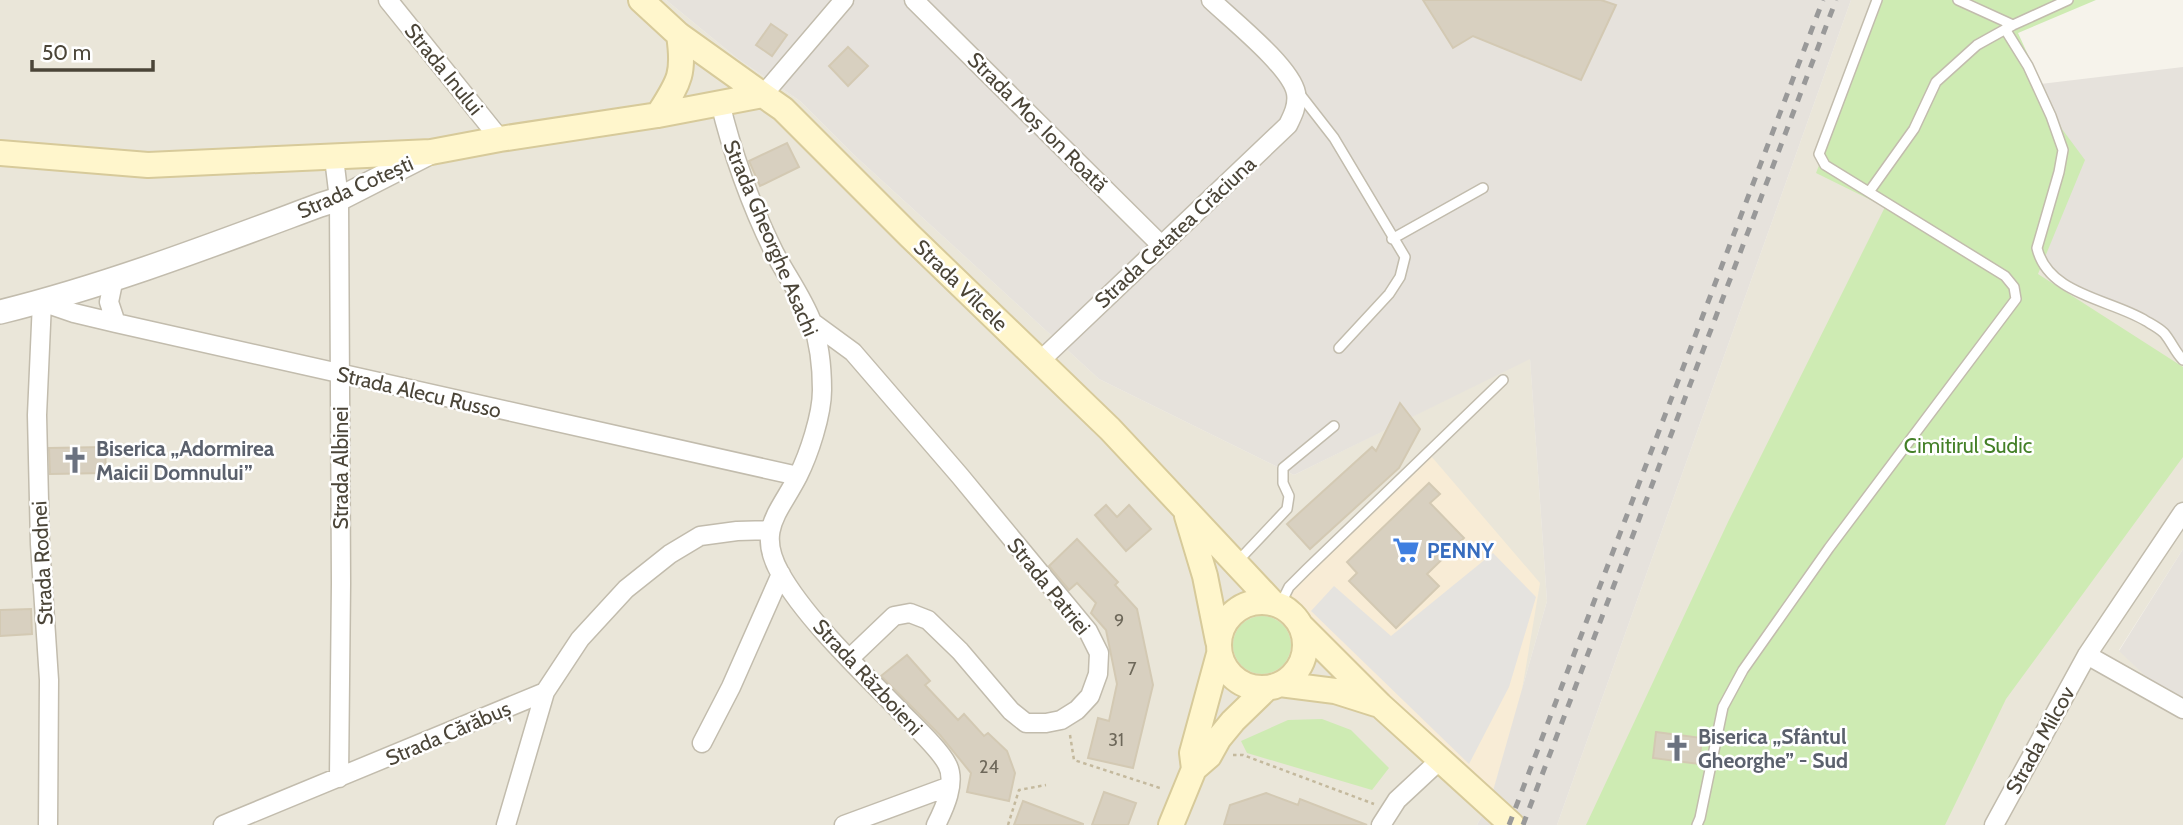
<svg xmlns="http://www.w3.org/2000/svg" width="2183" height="825" viewBox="0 0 2183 825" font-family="Cabin,sans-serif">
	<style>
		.residential { fill: #eae6d9 }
		.commercial { fill: #f8ecd6 }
		.industrial { fill: #e6e2dc }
		.green { fill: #ceebb3 }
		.parking { fill: #e5e3df }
		.building { fill: #d8d0c0; stroke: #d3c9b3; stroke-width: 2 }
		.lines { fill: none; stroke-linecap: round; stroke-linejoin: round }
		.service-casing { stroke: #c2bcad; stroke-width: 12 }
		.minor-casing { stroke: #c2bcad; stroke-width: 21 }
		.tertiary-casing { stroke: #c2bcad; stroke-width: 26 }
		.secondary-casing { stroke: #d7ca9a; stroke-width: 28 }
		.path { stroke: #c4b99d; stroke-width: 2.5; stroke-dasharray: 3.5 3.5; stroke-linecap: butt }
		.service { stroke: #fff; stroke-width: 9 }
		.minor { stroke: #fff; stroke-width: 18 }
		.tertiary { stroke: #fff; stroke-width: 23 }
		.secondary { stroke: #fff6cc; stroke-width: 24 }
		.rail { stroke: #999; stroke-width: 5; stroke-dasharray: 9 9; stroke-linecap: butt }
		.labels { text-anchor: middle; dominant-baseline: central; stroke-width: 5; stroke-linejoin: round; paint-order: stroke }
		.number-label { font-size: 18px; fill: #6e685a }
		.street-label { font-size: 21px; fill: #4b4538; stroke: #fff }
		.park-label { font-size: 21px; fill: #448028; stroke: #fff }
		.worship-label { font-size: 21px; font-weight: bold; fill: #5b616d; stroke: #fff; text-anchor: start }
		.shop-label { font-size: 21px; font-weight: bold; fill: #366cbe; stroke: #fff; text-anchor: start }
	</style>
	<rect width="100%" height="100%" fill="#f6f3eb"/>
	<!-- residential -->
	<path class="residential" d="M0 0H666L738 59 800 101 854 155 1099 379 1294 475 1530 358 1547 601 1491 798 1477 825H0Z
		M1851 0H1911L2172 342 2183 351V549L2119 650 2183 712V825H1557Z"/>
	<!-- commercial -->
	<path class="commercial" d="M1431 456 1540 583 1521 696 1491 798 1466 770 1281 589Z"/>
	<!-- industrial -->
	<path class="industrial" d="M666 0H1851L1557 825H1477L1491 798 1547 601 1530 359 1294 475 1099 379 854 155 800 101 738 59Z
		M2183 67V351L2172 342 1883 171 1899 101Z
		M2183 549V712L2119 651Z"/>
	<!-- green -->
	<path class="green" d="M1883 0H2096L2018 33 2062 129 2085 160 2038 274 2183 367V457L2006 699 1945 825H1586L1728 522 1885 207 1816 173Z
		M1233 645a29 29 0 1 1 58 0a29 29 0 1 1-58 0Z
		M1322 719 1351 730 1389 768 1372 790 1247 753 1241 741 1288 720Z"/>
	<!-- parking -->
	<path class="parking" d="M1493 553 1536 597 1509 687 1469 764 1311 611 1334 586 1391 636Z"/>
	<!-- building -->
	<path class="building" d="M1423 0H1601L1616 5 1581 80 1473 36 1453 48Z
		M771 24 787 35 772 56 756 45Z
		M848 47 868 66 848 86 829 66Z
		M787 143 799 167 760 186 749 161Z
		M1400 403 1420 429 1399 468 1310 549 1287 524 1372 447 1376 451Z
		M105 447 106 473 50 474 49 448Z
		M1429 483 1440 494 1430 503 1464 538 1427 574 1439 586 1396 628 1349 581 1357 573 1347 562Z
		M1106 505 1117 517 1129 505 1151 529 1126 551 1095 515Z
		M1077 539 1118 582 1115 585 1137 609 1153 685 1133 768 1088 758 1098 718 1109 721 1117 684 1106 630 1091 613 1096 603 1077 583 1069 590 1049 566Z
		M31 609 32 634 0 636V610Z
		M907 655 930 681 925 685 958 720 964 714 984 736 988 733 1007 751 1015 773 1009 801 967 792 971 773 940 735 881 676Z
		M1656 732 1702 738 1699 764 1653 758Z
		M1104 792 1136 803 1128 825H1092Z
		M1266 793 1298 805 1300 799 1367 825H1224L1230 805Z
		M1023 801 1083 824V825H1014Z"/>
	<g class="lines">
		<defs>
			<path id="service" d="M1958 0 2013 25
				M2005 29 2028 66 2051 116 2063 150 2059 172 2037 248C2048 295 2110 299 2146 321 2151 324 2159 328 2164 333 2171 341 2175 352 2183 360
				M1299 93 1334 138 1405 257 1400 277 1389 294 1339 348
				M1869 192 1914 129 1936 82 1977 45 2013 25 2068 0
				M1392 239 1483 188
				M1237 562 1287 509 1289 496 1283 483V468L1334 426
				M1280 605 1289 587 1306 570 1503 380
				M1697 825 1700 818 1723 707 1743 670 1829 548 2016 299 2014 287 2005 276 1825 165 1819 154 1877 0"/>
			<path id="minor" d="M388 0 500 139
				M914 0 1161 245
				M763 95 844 0
				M720 102C731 150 752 208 774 252 786 275 803 298 812 322 819 342 822 368 822 390 822 415 809 454 798 476 779 513 756 530 780 573 805 618 861 671 898 709 911 723 939 748 947 764 957 782 944 809 936 825
				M334 158 339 199 341 583 339 778
				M114 278 109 302 116 323
				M812 322 853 352 960 476 1088 631 1099 653 1098 674 1090 696 1077 710 1061 720 1046 723H1026L1011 711 960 651 928 620 910 613 894 616 850 658
				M1040 361 1288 125C1293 115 1298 105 1296 93 1291 67 1232 20 1211 0
				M2087 655 2183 709
				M702 743 731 687 781 574
				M48 825 49 680 40 544 37 415 42 302 74 313 116 323 798 476
				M223 825 545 692
				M506 825 545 692 580 639 626 589 670 554 700 536 737 531 769 530
				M844 825 950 786
				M1381 825 1397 800 1440 760
				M1994 825 2087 655 2183 512"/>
			<path id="tertiary" d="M0 312C109 285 215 244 320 205L339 199 431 152"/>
			<path id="secondary" d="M641 0 679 35 763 95
				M658 115C679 82 685 75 679 35
				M0 153 148 165 431 152 500 139 658 115 763 95 783 109 910 236 1110 429 1273 603
				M1187 516 1205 576 1218 641
				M1219 645a43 43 0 1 1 86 0a43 43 0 1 1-86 0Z
				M1302 627 1380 705 1512 825
				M1280 684 1335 691 1376 704
				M1194 769 1192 753 1219 654
				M1171 825 1194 769 1209 756 1219 738 1233 721 1267 688"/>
		</defs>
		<!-- service casing -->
		<use href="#service" class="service-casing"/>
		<!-- minor casing -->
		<use href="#minor" class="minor-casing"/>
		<!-- tertiary casing -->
		<use href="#tertiary" class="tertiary-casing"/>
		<!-- secondary casing -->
		<use href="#secondary" class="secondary-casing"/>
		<!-- path -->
		<path class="path" d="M1070 735 1074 760 1163 789
			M1233 755H1243L1374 804
			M1008 825 1019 790 1046 785"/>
		<!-- service -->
		<use href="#service" class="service"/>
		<!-- minor -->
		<use href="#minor" class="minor"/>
		<!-- tertiary -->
		<use href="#tertiary" class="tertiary"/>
		<!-- secondary -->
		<use href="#secondary" class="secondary"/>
		<!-- rail -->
		<path class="rail" d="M1509 825 1823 0
			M1523 825 1836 0"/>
	</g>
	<!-- icons -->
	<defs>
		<symbol id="church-bare" viewBox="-9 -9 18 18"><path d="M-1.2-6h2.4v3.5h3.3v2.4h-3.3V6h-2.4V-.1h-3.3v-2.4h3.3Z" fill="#6b7280" stroke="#fff" stroke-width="2.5" paint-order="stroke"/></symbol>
		<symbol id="supermarket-bare" viewBox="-9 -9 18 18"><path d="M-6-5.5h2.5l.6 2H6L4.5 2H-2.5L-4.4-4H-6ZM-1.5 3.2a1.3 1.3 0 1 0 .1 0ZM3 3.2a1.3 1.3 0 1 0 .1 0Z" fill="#3f7fe0" stroke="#fff" stroke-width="2.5" paint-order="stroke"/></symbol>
	</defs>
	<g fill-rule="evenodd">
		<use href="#church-bare" x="56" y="441" width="38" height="38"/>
		<use href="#supermarket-bare" x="1387" y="531" width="38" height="38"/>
		<use href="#church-bare" x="1658" y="729" width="38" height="38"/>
	</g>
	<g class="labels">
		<!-- number labels -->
		<g class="number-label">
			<text x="1119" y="621">9</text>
			<text x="1132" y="669">7</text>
			<text x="1116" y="740">31</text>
			<text x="989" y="767">24</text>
		</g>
		<!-- street labels -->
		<g class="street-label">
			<text transform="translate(444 69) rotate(51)">Strada Inului</text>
			<text transform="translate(1038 122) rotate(45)">Strada Moș Ion Roată</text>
			<text transform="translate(355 187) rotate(-24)">Strada Cotești</text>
			<text transform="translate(1175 232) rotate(-43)">Strada Cetatea Crăciuna</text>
			<text transform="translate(771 238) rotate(67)">Strada Gheorghe Asachi</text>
			<text transform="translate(961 285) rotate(44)">Strada Vîlcele</text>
			<text transform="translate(419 392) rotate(13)">Strada Alecu Russo</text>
			<text transform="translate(340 468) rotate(-90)">Strada Albinei</text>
			<text transform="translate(42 563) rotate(-93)">Strada Rodnei</text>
			<text transform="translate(1049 586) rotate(51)">Strada Patriei</text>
			<text transform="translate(868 677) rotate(47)">Strada Războieni</text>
			<text transform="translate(448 733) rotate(-23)">Strada Cărăbuș</text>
			<text transform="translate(2040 740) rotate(-61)">Strada Milcov</text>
		</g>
		<!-- park labels -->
		<g class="park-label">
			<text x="1968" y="445">Cimitirul Sudic</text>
		</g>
		<!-- worship labels -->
		<g class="worship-label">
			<text x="96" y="448">Biserica „Adormirea<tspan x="96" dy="24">Maicii Domnului”</tspan></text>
			<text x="1698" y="736">Biserica „Sfântul<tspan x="1698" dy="24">Gheorghe” - Sud</tspan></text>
		</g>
		<!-- shop labels -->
		<g class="shop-label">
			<text x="1427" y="550">PENNY</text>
		</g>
	</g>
	<!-- scale -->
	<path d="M32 60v10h121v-10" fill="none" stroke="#4b4538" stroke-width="3.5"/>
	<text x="42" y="60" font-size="21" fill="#4b4538" stroke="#ffffff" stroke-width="5" paint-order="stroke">50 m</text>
</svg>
